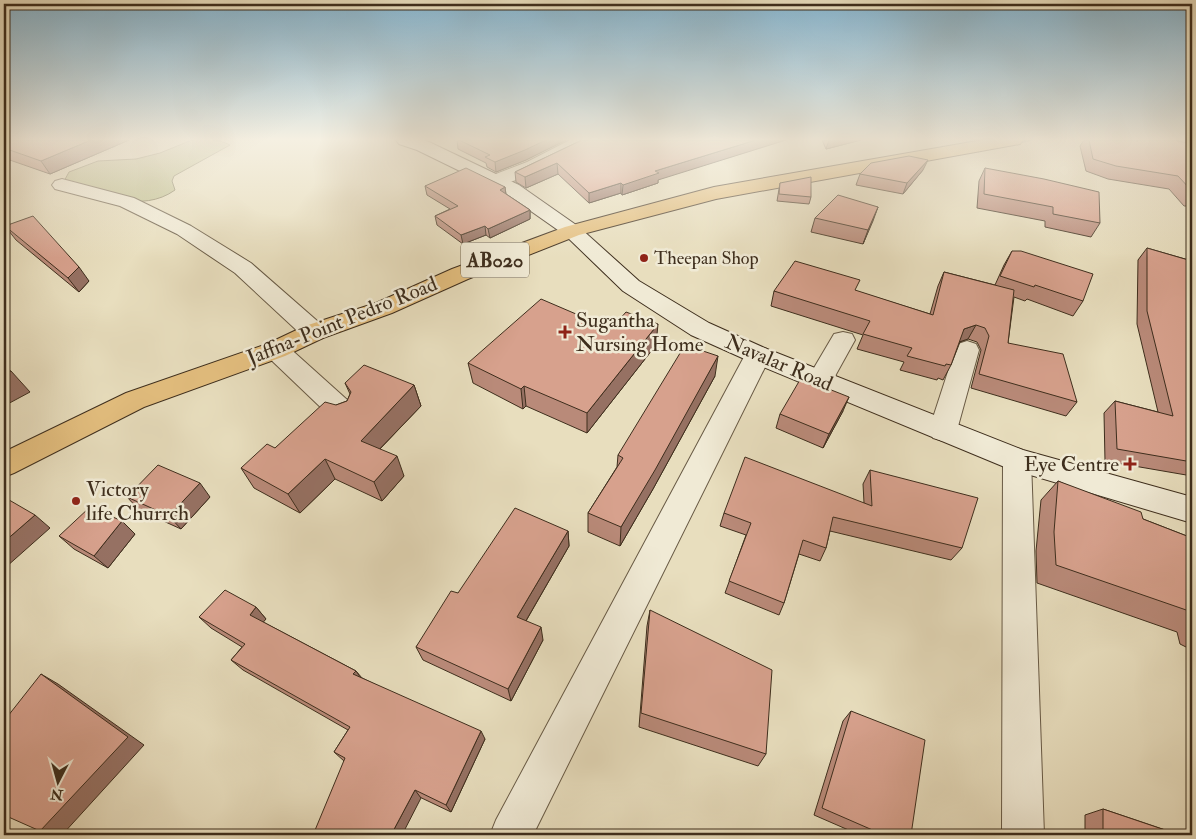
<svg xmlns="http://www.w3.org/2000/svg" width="1196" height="839" viewBox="0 0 1196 839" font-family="'IM FELL Double Pica',serif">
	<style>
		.green { fill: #bebf8c; stroke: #7e7654 }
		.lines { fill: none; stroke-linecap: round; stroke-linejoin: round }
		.stream { fill: #738375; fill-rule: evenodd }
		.street-casing { stroke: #685a45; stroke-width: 2 }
		.secondary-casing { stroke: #3e2e1d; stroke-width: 2 }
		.primary-casing { stroke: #3e2e1d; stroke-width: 2 }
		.street { fill: #f0ead5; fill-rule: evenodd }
		.secondary { fill: #f0ead5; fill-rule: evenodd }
		.primary { fill: #e4bf7f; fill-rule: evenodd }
		.wall { fill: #b98a79; stroke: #3e2e1d }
		.shaded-wall { fill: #967163; stroke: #3e2e1d }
		.building { fill: #d7a18d; stroke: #3e2e1d }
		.poi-dot { fill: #8f2418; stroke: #f0ead5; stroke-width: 2 }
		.labels { text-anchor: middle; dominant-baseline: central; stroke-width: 5; stroke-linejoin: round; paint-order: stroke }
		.far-poi-label { font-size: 18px; fill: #3e2e1d; stroke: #f0ead5; text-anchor: start }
		.shield { fill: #f0ead5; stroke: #736654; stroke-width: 1 }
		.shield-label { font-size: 20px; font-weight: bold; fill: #3e2e1d }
		.poi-label { font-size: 21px; fill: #3e2e1d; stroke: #f0ead5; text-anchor: start }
		.street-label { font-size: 21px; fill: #3e2e1d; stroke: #f0ead5 }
	</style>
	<rect width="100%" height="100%" fill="#e8debe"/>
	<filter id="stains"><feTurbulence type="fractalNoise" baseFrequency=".004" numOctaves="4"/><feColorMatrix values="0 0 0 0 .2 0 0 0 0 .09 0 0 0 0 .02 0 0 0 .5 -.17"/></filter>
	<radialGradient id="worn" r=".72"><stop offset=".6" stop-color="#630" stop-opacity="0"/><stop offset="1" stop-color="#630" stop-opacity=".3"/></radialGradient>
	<!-- green -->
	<path class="green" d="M192 140H218L230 145 174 176 172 181 175 190C142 214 97 194 62 185L69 172 98 161 136 159 160 153Z"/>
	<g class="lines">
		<!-- stream -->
		<path class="stream" d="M1020 140H1035L1009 146 1006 144Z"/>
		<defs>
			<path id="street" d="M570 140H593L590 144C570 154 509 190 488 185L486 181 488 177 527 162Z
				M62 179 134 198 191 226 251 263 323 326 326 332 323 338 314 340 305 338 235 273 177 234 120 206 55 189 52 185 55 181Z
				M843 332 852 334 855 340 829 387 820 389 811 387 807 380 811 373 834 334Z
				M276 341 285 344 354 406 358 413 354 420 344 423 334 420 267 356 264 350 267 344Z
				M967 341 976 344 979 350 957 430 953 438 943 441 933 438 929 430 955 350 958 344Z
				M758 346 767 349 771 355 533 835H490L496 820 745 355 749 349Z
				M1017 448 1027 452 1031 460 1044 835H1002L1003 460 1007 452Z"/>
			<path id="secondary" d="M396 140H423L429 142 519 185 579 227 639 281 709 323 767 349 1023 450 1192 497V523L1007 468 749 361 691 335 623 291 565 235 505 193 417 150 399 144Z"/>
			<path id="primary" d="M983 140H1023L1020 144 1014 145 716 199 579 235 468 279 392 313 323 338 285 356 144 407 14 473 4 477V452L126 393 267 344 305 326 376 303 452 269 565 227 714 187Z"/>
		</defs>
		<!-- street casing -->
		<use href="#street" class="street-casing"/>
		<!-- secondary casing -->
		<use href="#secondary" class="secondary-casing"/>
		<!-- primary casing -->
		<use href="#primary" class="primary-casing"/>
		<!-- street -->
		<use href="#street" class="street"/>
		<!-- secondary -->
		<use href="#secondary" class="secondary"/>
		<!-- primary -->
		<use href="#primary" class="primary"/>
	</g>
	<!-- wall -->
	<path class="wall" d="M4 140H129L50 174 4 158Z
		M457 140H566L526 160 496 172 487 167 486 163 458 149Z
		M582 140 658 180V183L622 195 621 193 589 203 558 174 526 188 516 182 515 172Z
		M822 140H861L826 149Z
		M1084 140H1173L1177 141V140H1192V206H1184L1169 189 1108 179 1086 171 1080 146Z
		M985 168 1100 223 1091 237 1045 227V221L977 208 979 181Z
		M923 170 903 194 856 185 860 174Z
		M780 183 811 197 809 204 777 201Z
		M425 186 505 187 506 194 530 210V219L490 238 486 235 463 244 437 225 435 216 450 209 427 195Z
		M878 207 863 244 811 232 815 218Z
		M5 226 89 281 79 292 16 240Z
		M1147 248 1185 259 1192 261V476L1105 461 1104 413 1115 401 1158 412 1137 324 1138 260Z
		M1012 251 1083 301 1073 316 1027 299 1025 301 1014 297 1008 343 1077 402 1066 416 971 388 981 350 977 342 968 339 960 342 951 365 943 380 938 378 937 380 900 370 904 362 857 349 863 335 771 306 774 291H856L930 314 938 286 944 272 995 285 1004 265Z
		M611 329 656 345 587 433 526 406 523 409 473 383 468 363Z
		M715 376 653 489 620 546 588 532V513L617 467 618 455Z
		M345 383 414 385 421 406 380 449 404 476 382 501 335 479 300 513 254 488 241 468 275 448 336 405 347 401 350 394Z
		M843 411 823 448 776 428 780 414Z
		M870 470 962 548 951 560 830 531 826 548 820 561 799 554 784 603 779 615 725 593 746 535 720 526 724 513 864 503 863 484Z
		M1058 481 1143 519 1192 538V650L1180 644 1177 632 1037 583 1036 551 1041 500Z
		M127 497H210L181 529 139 510Z
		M568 531 569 546 526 621 543 640 511 701 423 660 416 647 458 593Z
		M135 534 108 568 74 549 59 536Z
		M256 607 266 619 263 622 356 671 362 678 485 739 451 812 344 761 334 752 348 730 243 670 231 660 242 647 211 628 199 617Z
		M650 610 766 754 758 766 639 727 647 626Z
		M851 711 911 835H860L814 815 843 721Z
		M1103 809 1180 835H1085V815Z"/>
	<!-- shaded-wall -->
	<path class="shaded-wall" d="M91 140H129L50 174 41 161Z
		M546 140H566L526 160 496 172 495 162Z
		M756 140H786L658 180V183L622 195 623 185 655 171Z
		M829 140H861L826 149Z
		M928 160 923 170 903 194 907 183Z
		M557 163 558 174 526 188 525 177Z
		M621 183V193L589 203V193Z
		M505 187 506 196 500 190Z
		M878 207 873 221 863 244 868 230Z
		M530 210V219L490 238 488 229Z
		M485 226 486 235 463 244 461 235Z
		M79 267 89 281 79 292 68 278Z
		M658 324 656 345 587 433V413Z
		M976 325 968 339 956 343 964 329Z
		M718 356 715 376 653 489 620 546 621 527Z
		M11 371 30 392 4 406V375Z
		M414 385 421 406 369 460 361 441Z
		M524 386 526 406 523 409 521 389Z
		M849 397 843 411 823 448 829 434Z
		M397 456 404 476 382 501 374 482Z
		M325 459 335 479 300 513 288 494Z
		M200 483 210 497 181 529 169 516Z
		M35 515 50 528 6 567 4 566V542Z
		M122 521 135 534 108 568 94 556Z
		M568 531 569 546 520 631 517 617Z
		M256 607 266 619 260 626 250 615Z
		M541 627 543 640 511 701 508 689Z
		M356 671 363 681 353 674Z
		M41 674 58 684 144 745 62 835H56L40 831Z
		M481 731 485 739 451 812 446 805Z
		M415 790 421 798 402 835H391Z"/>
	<!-- building -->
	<path class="building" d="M4 140H91L41 161 4 148Z
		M459 140H546L525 150 495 162 485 157 490 155Z
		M582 140H756L655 171 659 173 623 185 621 183 589 193 557 163 525 177 515 172Z
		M1089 140H1133L1138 141V140H1173L1192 144 1189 140H1192V191L1178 176 1116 166 1093 159Z
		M909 156 928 160 907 183 860 174 871 163Z
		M466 168 503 186 505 187 500 190 530 210 488 229 485 226 461 235 435 216 458 206 425 186Z
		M985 168 1044 179 1099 192 1100 223 1053 214V207L984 194Z
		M811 177V197L779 194 780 183Z
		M838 195 878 207 868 230 815 218Z
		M33 216 79 267 68 278 5 226Z
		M1147 248 1185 259 1192 261V462L1117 449 1115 401 1173 416 1147 311Z
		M1012 251H1021L1093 274 1083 301 1035 285 1034 287 1000 276Z
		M795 261 860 280 855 290 933 315 944 272 1014 290 1008 343 1063 354 1077 402 979 374 989 336 985 328 976 325 964 329 951 365 946 364 945 366 907 356 912 348 863 334 870 321 774 291Z
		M541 299 611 329 626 312 658 324 587 413 524 386 521 389 468 363Z
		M685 345 718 356 655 470 621 527 588 513 623 458 618 455Z
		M364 365 414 385 361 441 397 456 374 482 325 459 288 494 241 468 267 444 275 448 325 402 336 405 347 401 351 392 345 383Z
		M4 368 11 371 4 375Z
		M801 378 849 397 829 434 780 414Z
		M745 457 872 506 870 470 978 498 962 548 833 517 826 548 803 540 784 603 729 581 751 523 724 513Z
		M158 465 200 483 169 516 127 497Z
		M1058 481 1141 512 1143 519 1192 538V612L1056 565 1054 532Z
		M4 497 35 515 4 542Z
		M90 507 122 521 94 556 59 536Z
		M515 508 568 531 517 617 541 627 508 689 416 647 451 591 458 593Z
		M225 590 256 607 250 615 356 671 353 674 481 731 446 805 415 790 391 835H313L345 758 334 752 350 727 231 660 245 644 199 617Z
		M650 610 772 670 766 754 641 713Z
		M41 674 128 737 40 831 4 815V721Z
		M851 711 925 740 911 835H884L822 808Z
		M1103 809 1180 835H1103Z"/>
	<!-- sky -->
	<linearGradient id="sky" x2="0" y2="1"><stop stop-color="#87b7d2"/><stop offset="0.54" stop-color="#f5f0e2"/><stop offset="1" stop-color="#f5f0e2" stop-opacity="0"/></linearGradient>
	<rect width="1196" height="258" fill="url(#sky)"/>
	<!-- markers -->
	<g class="poi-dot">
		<circle cx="644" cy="258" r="5"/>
		<path d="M562.5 324.5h5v5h5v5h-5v5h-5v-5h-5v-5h5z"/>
		<path d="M1127.5 456.5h5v5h5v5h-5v5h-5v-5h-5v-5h5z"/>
		<circle cx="76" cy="501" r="5"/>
	</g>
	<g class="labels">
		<!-- far-poi labels -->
		<g class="far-poi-label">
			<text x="654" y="258">Theepan Shop</text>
		</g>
		<!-- shield labels -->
		<rect class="shield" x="461" y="242.5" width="68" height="35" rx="4"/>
		<g class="shield-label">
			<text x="495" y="260">AB020</text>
		</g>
		<!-- poi labels -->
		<g class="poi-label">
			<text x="576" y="320">Sugantha<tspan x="576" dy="24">Nursing Home</tspan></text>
			<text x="1119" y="464" text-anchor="end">Eye Centre</text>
			<text x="86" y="489">Victory<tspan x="86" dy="24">life Churrch</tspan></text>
		</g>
		<!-- street labels -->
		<g class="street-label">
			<text transform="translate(342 321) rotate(-22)">Jaffna-Point Pedro Road</text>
			<text transform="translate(779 363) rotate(23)">Navalar Road</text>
		</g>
	</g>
	<!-- margin -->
	<rect width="1196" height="839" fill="none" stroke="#e8debe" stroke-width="20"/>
	<rect x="5" y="5" width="1186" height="829" fill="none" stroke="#3e2e1d" stroke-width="2.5"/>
	<rect x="10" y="10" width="1176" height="819" fill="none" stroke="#3e2e1d"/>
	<!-- north arrow -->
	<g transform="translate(58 782) rotate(186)" stroke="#f0ead5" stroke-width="4" paint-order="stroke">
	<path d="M0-4L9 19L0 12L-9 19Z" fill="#3e2e1d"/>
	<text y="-8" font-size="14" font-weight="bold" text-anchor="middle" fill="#3e2e1d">N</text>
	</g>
	<rect width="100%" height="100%" filter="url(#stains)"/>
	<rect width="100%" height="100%" fill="url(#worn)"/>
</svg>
